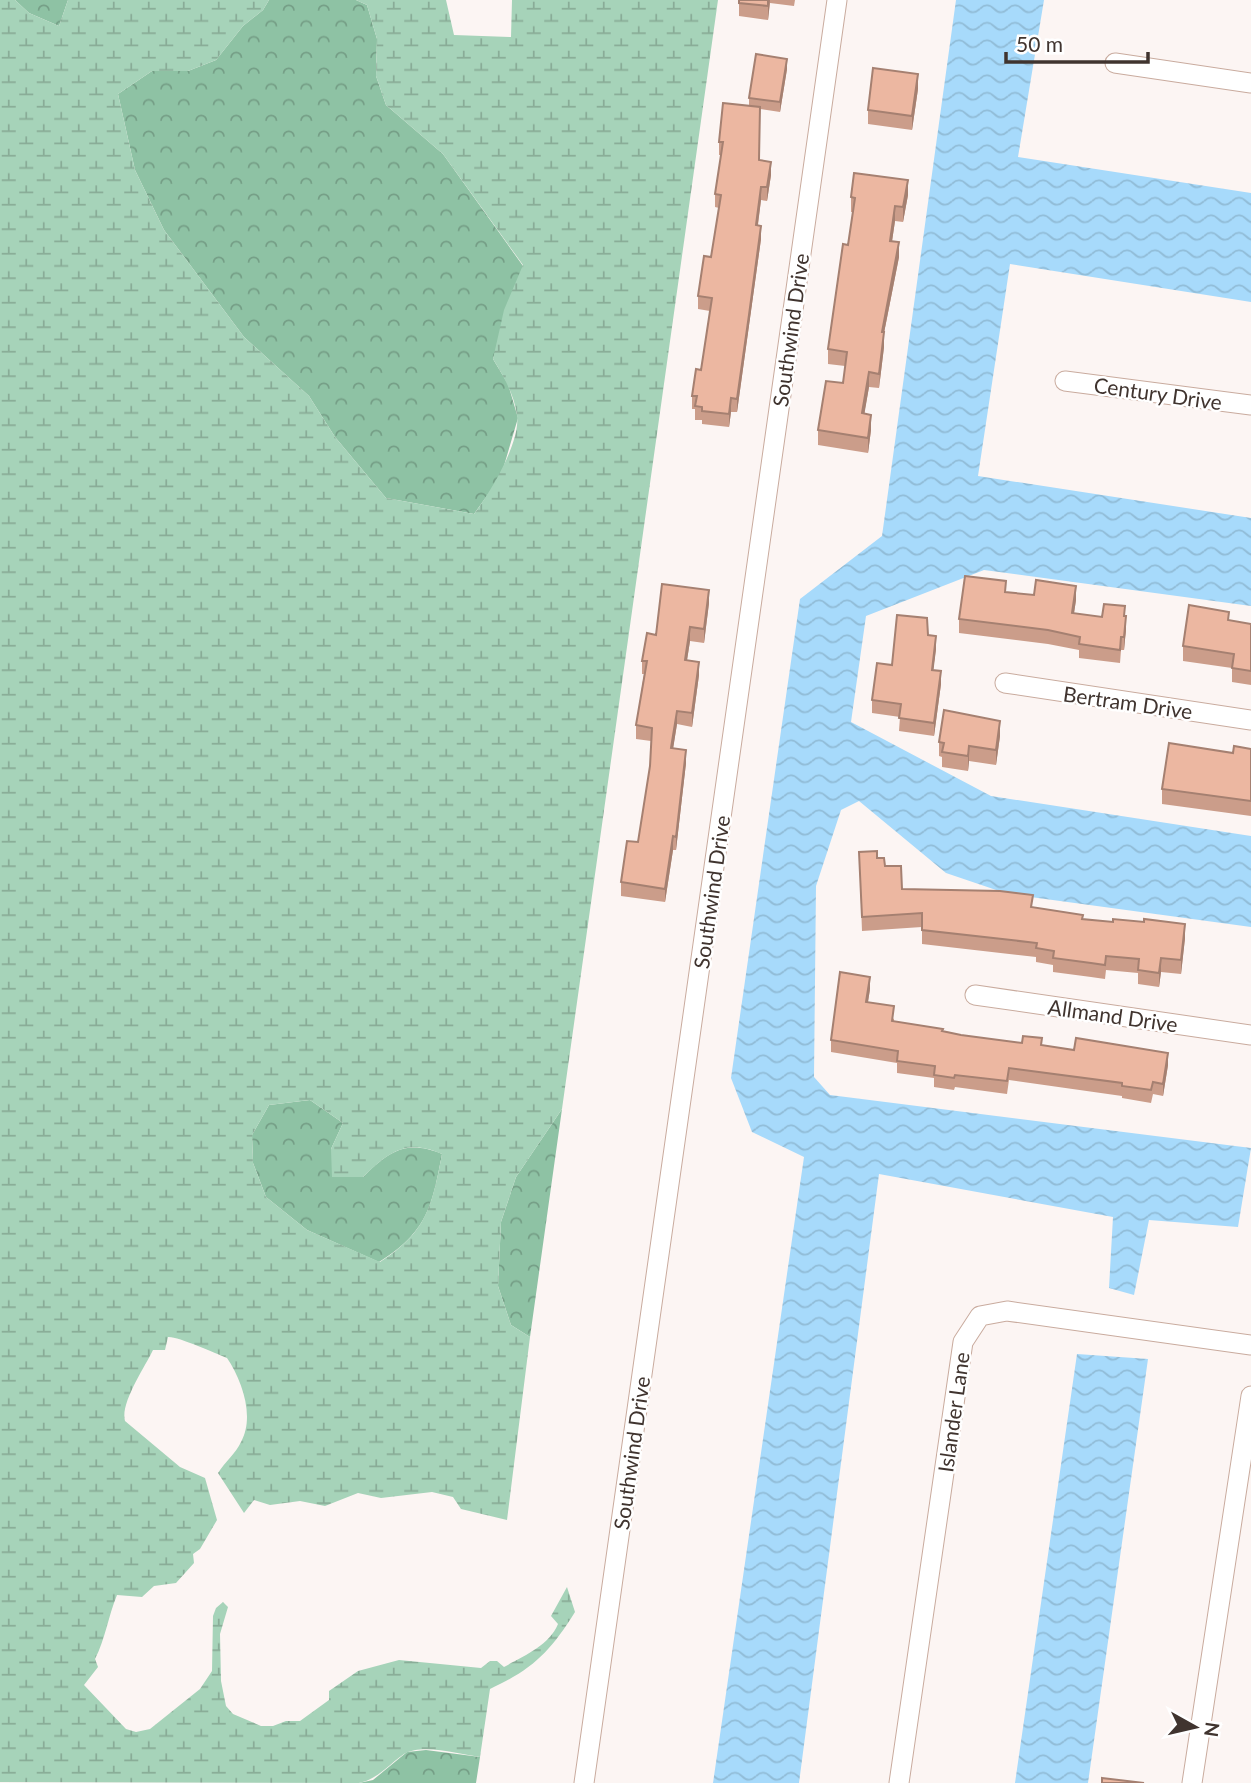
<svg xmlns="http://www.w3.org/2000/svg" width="1251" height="1783" viewBox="0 0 1251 1783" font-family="Lato,sans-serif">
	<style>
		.forest { fill: url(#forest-crowns) }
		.wetland { fill: url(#wetland-marsh); fill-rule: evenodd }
		.water { fill: url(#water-waves) }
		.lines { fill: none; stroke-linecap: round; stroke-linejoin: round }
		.minor-casing { stroke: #c9ab9e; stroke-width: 21 }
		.minor { stroke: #fff; stroke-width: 19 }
		.wall { fill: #cb9d8a }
		.shaded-wall { fill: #a58071 }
		.building { fill: #ecb7a1; stroke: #a58071; stroke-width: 2 }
		.labels { text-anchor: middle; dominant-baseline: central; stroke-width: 5; stroke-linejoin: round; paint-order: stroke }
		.street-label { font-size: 21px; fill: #40342f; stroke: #fff }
	</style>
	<defs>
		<pattern id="forest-crowns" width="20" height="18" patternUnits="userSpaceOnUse" patternTransform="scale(1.75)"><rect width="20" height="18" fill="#8ec2a4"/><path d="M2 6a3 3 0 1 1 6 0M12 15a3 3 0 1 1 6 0" fill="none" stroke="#759e86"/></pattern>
		<pattern id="wetland-marsh" width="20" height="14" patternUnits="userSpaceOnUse" patternTransform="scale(1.75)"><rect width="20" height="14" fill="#a6d3b9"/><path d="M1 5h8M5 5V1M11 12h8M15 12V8" fill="none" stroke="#89ac97"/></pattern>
		<pattern id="water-waves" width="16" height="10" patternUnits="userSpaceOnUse" patternTransform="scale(1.75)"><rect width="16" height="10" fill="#a7dafb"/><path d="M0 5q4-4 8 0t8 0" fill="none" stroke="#91bcd7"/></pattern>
	</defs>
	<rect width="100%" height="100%" fill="#fcf5f3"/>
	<!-- forest -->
	<path class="forest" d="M15 0H68L59 26 29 13Z
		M269 0H356L367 5 377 39 376 76 386 105 443 154 523 266 493 359 508 384 518 418 501 476 474 514 386 498 335 437 309 396 244 337 164 230 135 170 118 94 152 71H188L216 60 243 26 263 10Z
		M310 1100 343 1123 331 1149 363 1177C389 1152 405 1139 442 1154 432 1207 427 1232 379 1262L307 1230 266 1197 253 1163 252 1135 269 1105Z
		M562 1109 530 1337 511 1325 498 1286 501 1222 516 1177Z
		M426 1750 480 1757 476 1783H359L373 1780 407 1752Z"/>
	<!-- wetland -->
	<path class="wetland" d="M0 0H15L29 13 59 26 68 0H269L263 10 243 26 216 60 188 71H152L118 94 135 170 164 230 244 337 309 396 335 437 386 498 474 514C490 493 521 442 517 415 514 394 504 377 493 359L504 310 523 265 443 154 386 105 376 76 377 39 367 5 356 0H446L454 35 511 37 512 0H718L562 1109 516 1177 501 1222 498 1286 511 1325 530 1337 507 1520 461 1509 453 1497 432 1492 381 1498 358 1493 325 1506 300 1501 270 1505 254 1500 244 1513 218 1473C225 1462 236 1453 241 1442 255 1417 242 1380 227 1358 215 1353 177 1336 168 1337L165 1350H153C145 1367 120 1403 125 1421L180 1467 205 1478 217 1520 200 1549 193 1554 194 1563 176 1583 154 1586 142 1597 117 1595C108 1617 105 1640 95 1659L98 1667 84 1685 126 1729 136 1732 150 1729 200 1689 212 1671 213 1616 216 1608 223 1602 228 1607 220 1634 221 1681 226 1706 233 1714 261 1726H273L286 1721H300L329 1700V1691L358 1671 399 1660 481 1668 490 1661H497L504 1667C523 1656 549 1646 558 1624L551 1616 567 1587 575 1612C550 1652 533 1669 490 1689L480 1757C459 1754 423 1743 404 1754 388 1765 378 1779 359 1783L0 1782ZM310 1100 343 1123 331 1149 332 1177H363C389 1152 406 1138 442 1154 432 1206 427 1232 380 1262L307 1230 266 1197 253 1163 252 1135 269 1105Z"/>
	<!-- water -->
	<path class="water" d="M956 0H1044L1018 157 1251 193V302L1010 264 978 476 1251 518V606L984 570 866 616 851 722 991 796 1251 836V927L1008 894 946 873 859 801 841 810 816 886 814 1077 830 1095 1251 1148 1238 1227 1149 1220 1134 1295 1109 1288 1113 1217 879 1174 799 1783H713L804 1157 752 1132 731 1078 800 599 882 536Z
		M1077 1354 1148 1359 1088 1783H1015Z"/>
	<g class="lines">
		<defs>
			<path id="minor" d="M1115 63 1251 83
				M1065 381 1251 405
				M1005 683 1251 720
				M975 995 1251 1035
				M584 1783 837 0
				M899 1783 963 1342 980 1316 1007 1311 1251 1345
				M1192 1783 1251 1396"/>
		</defs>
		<!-- minor casing -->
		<use href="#minor" class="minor-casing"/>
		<!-- minor -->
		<use href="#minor" class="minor"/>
	</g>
	<!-- wall -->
	<path class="wall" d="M739 0H795L794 6 770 3 768 20 739 16Z
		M787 69 780 112 760 109 759 160 771 175 767 201 761 200 758 225 761 239 737 412H731L729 427 702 424V420H695V409H692V396L701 370 710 311 698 309V296L711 257 719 208 715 207V194L721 155H719V142L749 106V98Z
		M918 89 912 130 868 124V110Z
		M908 195 903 222 895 221 892 241 899 257 884 333V347L879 388 869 387 864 414 871 430 868 453 818 445V430L843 383 845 366 828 364V349L848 245 853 212H851V197Z
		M1006 592 1076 600 1074 613 1102 617 1125 616 1126 629 1124 650H1121L1120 663 1079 658V650L1048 644 959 633V619Z
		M709 603 704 643 690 641 687 660 699 675 692 727 677 724 673 748 686 763 676 850H673L665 902 621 896V882L638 842 650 766 651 741 636 739V725L644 674H642V661L656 635Z
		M1229 621 1251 624V685L1232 682V668L1183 661V646Z
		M928 635 936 649 933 670 941 684 934 736 899 731 900 717 872 713V700L892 665Z
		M1000 736 996 765 969 761 968 771 942 767V757L939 756V742Z
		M1251 749V816L1162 804V789L1233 753Z
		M859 852 877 858 902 889 1033 907 1083 919 1185 938 1181 974 1161 972 1159 987 1138 984V973L1106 970 1105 979 1091 977 1053 972V965L1036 962V957L922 944V927L862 931Z
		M870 989 868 1002 894 1019V1021L961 1035 1042 1046 1168 1065 1163 1096 1153 1094 1151 1103 1122 1098V1096L1009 1080 1007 1094 955 1087 954 1090 934 1087V1078L897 1073V1063L831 1052V1040Z"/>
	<!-- shaded-wall -->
	<path class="shaded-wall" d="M768 0H770L768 20Z
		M787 59V69L780 112V102Z
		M918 74V89L912 130V116Z
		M771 162V175L767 201V187Z
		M908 180V195L903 222V207Z
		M761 187V200L756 238V225Z
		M895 206V221L890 255V241Z
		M761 226V239L737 412V399Z
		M899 242V257L884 333V347L879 388 882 332Z
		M869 372V387L862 428V413Z
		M731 398V412L729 427V414Z
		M871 415V430L868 453V438Z
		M1076 586V600L1072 626V613Z
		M709 590V603L704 643V629Z
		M1126 616V629L1124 650V637Z
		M690 627V641L685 673V660Z
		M936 636V649L932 683V670Z
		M699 662V675L692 727V713Z
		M941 671V684L934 736V723Z
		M677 711V724L671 762V748Z
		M1000 721V736L996 765V750Z
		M969 746V761L968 771V756Z
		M686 750V763L676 850V837Z
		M673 836V850L665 902V889Z
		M1185 924V938L1181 974V960Z
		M1161 958V972L1159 987V973Z
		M870 977V989L866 1014V1002Z
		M1168 1053V1065L1163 1096V1084Z"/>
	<!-- building -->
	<path class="building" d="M739 0H768V6L739 3Z
		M756 54 787 59 780 102 749 98Z
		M873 68 918 74 912 116 868 110Z
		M723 103 760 107 759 160 771 162 767 187H761L756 225 761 226 749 315 737 399 731 398 729 414 702 411V407L695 406 697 396H692L696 369 701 370 712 298 698 296 704 256 711 257 721 195 715 194 723 142H719Z
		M854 173 908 180 903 207 895 206 890 241 899 242 882 332H884L879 374 869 372 862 413 871 415 868 438 818 430 826 381 843 383 847 352 828 349 843 244 848 245 855 198 851 197Z
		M965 576 1006 581 1005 592 1034 595 1036 580 1076 586 1072 613 1102 617 1104 604 1125 606 1124 616H1126L1124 637H1121L1120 650 1079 644 1080 637 1048 630 959 619Z
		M662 584 709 590 704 629 690 627 685 660 699 662 692 713 677 711 671 748 686 750 676 837 673 836 665 889 621 882 627 841 638 842 650 766 652 728 636 725 647 661H642L647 633 656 635Z
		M1189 605 1229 612 1228 620 1251 624V671L1232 668 1234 654 1183 646Z
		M897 615 927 618 928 635 936 636 932 670 941 671 934 723 899 718 901 704 872 700 877 663 892 665Z
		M944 710 1000 721 996 750 969 746 968 756 942 752 944 743 939 742Z
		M1169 743 1233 753 1234 746 1251 749V801L1162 789Z
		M877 851V858H884L885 866H901L902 889 1000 891 1033 895 1031 907 1083 915 1082 919 1113 922V919L1144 922V919L1185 924 1181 960 1161 958 1159 973 1138 970 1139 959 1106 956 1105 965 1091 963 1053 958 1054 951 1036 948 1037 943 922 930V913L862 917 859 852Z
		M840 972 870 977 866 1002 894 1006 892 1021 943 1029 942 1031 961 1035 1022 1043 1023 1036 1042 1038 1041 1045 1074 1050 1076 1038 1168 1053 1163 1084 1153 1082 1151 1090 1122 1086V1083L1009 1068 1007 1081 955 1075 954 1078 934 1075 935 1066 897 1061 898 1051 831 1040Z
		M1102 1778 1144 1783H1102Z"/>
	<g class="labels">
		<!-- street labels -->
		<g class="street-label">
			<text transform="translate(790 330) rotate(-82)">Southwind Drive</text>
			<text transform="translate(1158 393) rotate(8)">Century Drive</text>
			<text transform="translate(1128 702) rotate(8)">Bertram Drive</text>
			<text transform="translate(711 892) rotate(-82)">Southwind Drive</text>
			<text transform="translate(1113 1015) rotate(8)">Allmand Drive</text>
			<text transform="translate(953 1412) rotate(-82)">Islander Lane</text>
			<text transform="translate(631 1453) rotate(-82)">Southwind Drive</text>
		</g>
	</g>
	<!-- north arrow -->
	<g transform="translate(1195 1727) rotate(98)" stroke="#ffffff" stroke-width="5" paint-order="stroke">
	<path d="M0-5L12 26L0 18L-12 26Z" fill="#40342f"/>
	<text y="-10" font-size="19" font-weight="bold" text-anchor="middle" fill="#40342f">N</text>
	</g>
	<!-- scale -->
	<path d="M1006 52v10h142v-10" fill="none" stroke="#40342f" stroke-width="3.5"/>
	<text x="1016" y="52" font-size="21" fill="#40342f" stroke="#ffffff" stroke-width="5" paint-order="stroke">50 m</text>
</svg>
